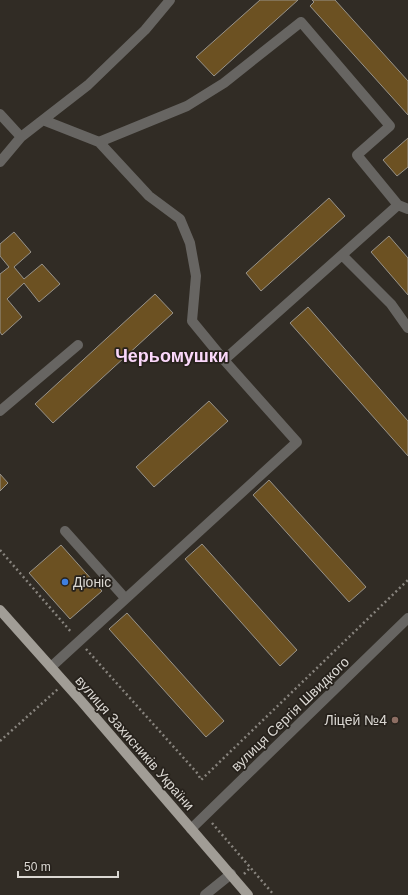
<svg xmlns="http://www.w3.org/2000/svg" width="408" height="895" viewBox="0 0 408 895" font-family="Helvetica,sans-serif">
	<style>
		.building { fill: #6c5122; stroke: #98938a }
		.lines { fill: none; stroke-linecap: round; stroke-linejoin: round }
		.path { stroke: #88847e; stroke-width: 2.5; stroke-dasharray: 2 3; stroke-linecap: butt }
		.minor { stroke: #676562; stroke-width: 10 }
		.major { stroke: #a19d96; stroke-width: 10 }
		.shop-dot { fill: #3f7fe0; stroke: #27221c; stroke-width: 1.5 }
		.education-dot { fill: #8d6e63; stroke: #27221c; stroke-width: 1.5 }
		.labels { text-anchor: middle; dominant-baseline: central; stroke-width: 3.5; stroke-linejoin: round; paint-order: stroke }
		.poi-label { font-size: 14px; fill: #dbd8d3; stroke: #27221c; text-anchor: start }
		.street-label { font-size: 14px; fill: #dbd8d3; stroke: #27221c }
		.district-label { font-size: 18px; font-weight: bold; fill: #fad7fa; stroke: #27221c }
	</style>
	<rect width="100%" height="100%" fill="#312c25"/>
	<!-- building -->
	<path class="building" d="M260 0H298L214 76 196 57Z
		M312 0H335L408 81V115L310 6 314 2Z
		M408 138V167L397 176 383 160Z
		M329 198 345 216 261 291 246 273Z
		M14 232 31 252 14 267 24 279 42 264 60 284 39 302 24 283 7 299 22 317 2 335 0 332V274L9 267 0 256V244Z
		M389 236 408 258V295L371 252Z
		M155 294 173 313 53 423 35 404Z
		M308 307 408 421V456L290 323Z
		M209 401 228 421 154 487 136 467Z
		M0 474 8 483 0 491Z
		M269 480 366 587 349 602 253 495Z
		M202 544 297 650 280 666 185 559Z
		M61 545 102 591 70 619 29 573Z
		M127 613 224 721 206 737 109 629Z"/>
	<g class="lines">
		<!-- path -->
		<path class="path" d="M0 550 72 633
			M86 649 198 774 201 780 408 580
			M0 741 58 689
			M212 823 274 895
			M244 874 250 868"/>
		<!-- minor -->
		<path class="minor" d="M0 114 21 137
			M43 120 99 142 187 106 224 83 301 22 390 126 357 155 398 205 224 360 297 442 51 667
			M99 142 149 196 180 219 190 243 196 276 192 321 224 360
			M0 162 21 137 88 85 145 30 170 0
			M398 205 408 209
			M342 255 391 304 408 328
			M0 411 78 345
			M65 531 125 598
			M191 829 408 618
			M205 895 231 874"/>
		<!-- major -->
		<path class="major" d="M0 610 82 702 248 895"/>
	</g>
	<!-- markers -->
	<circle class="shop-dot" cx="65" cy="582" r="4"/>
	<circle class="education-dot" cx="395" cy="720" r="4"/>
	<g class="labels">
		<!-- poi labels -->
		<g class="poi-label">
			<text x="73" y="582">Діоніс</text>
			<text x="387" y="720" text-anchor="end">Ліцей №4</text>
		</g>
		<!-- street labels -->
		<g class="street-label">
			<text transform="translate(290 714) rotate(-44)">вулиця Сергія Швидкого</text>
			<text transform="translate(135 743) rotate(49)">вулиця Захисників України</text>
		</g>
		<!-- district labels -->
		<g class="district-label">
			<text x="172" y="356">Черьомушки</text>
		</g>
	</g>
	<!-- scale -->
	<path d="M18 871v6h100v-6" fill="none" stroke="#dbd8d3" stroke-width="2"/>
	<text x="24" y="871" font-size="12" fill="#dbd8d3" stroke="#27221c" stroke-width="3" paint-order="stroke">50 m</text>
</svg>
